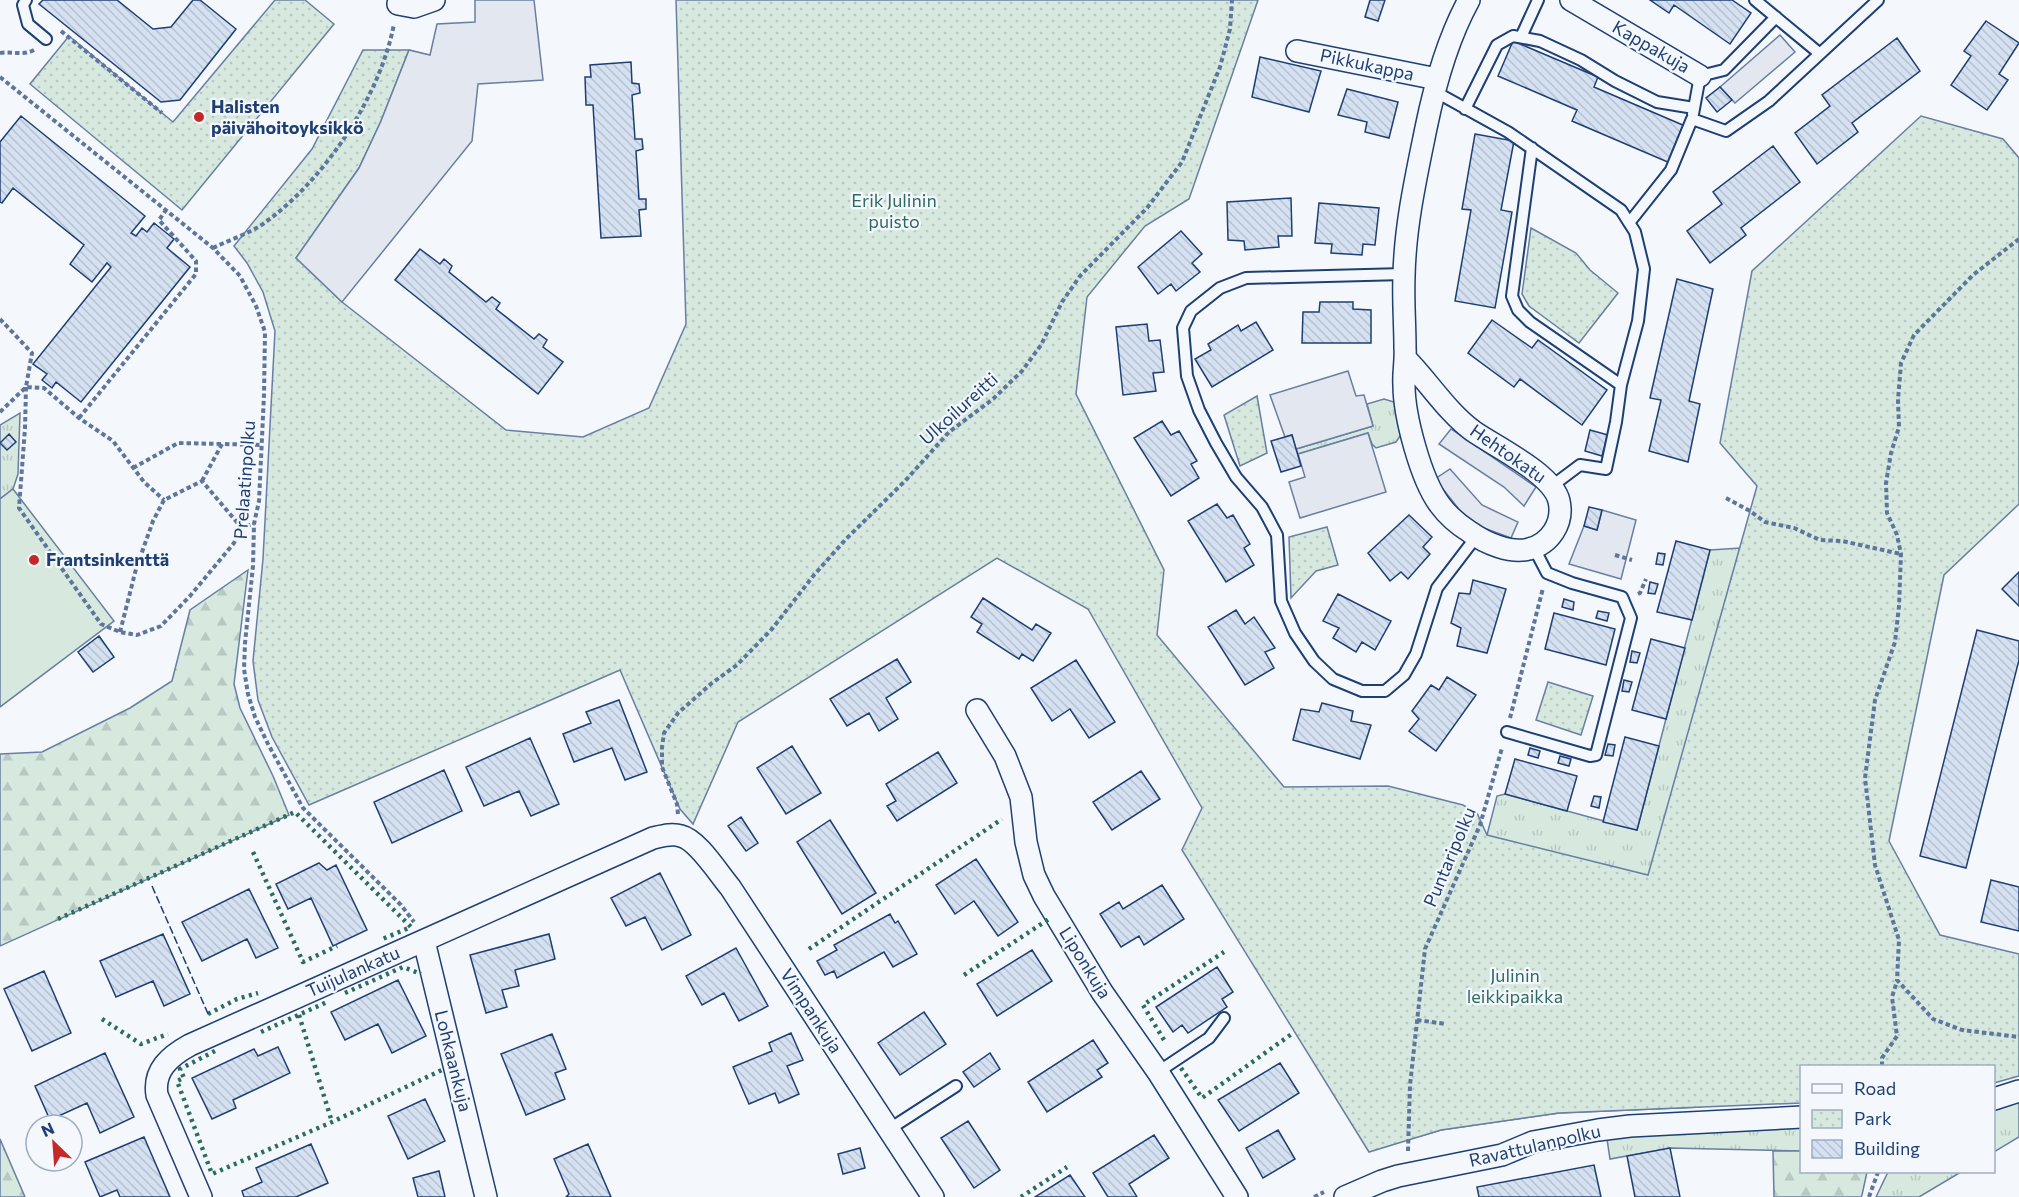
<svg xmlns="http://www.w3.org/2000/svg" width="2019" height="1197" viewBox="0 0 2019 1197" font-family="Commissioner,sans-serif">
	<defs>
		<pattern id="grass-tufts" width="24" height="20" patternUnits="userSpaceOnUse" patternTransform="scale(1.5)"><rect width="24" height="20" fill="#d7e8df"/><path d="M3 7l-1-3M5 7V3M7 7l1-3M15 17l-1-3M17 17v-4M19 17l1-3" fill="none" stroke="#b8c8c3"/></pattern>
		<pattern id="forest-firs" width="22" height="20" patternUnits="userSpaceOnUse" patternTransform="scale(1.5)"><rect width="22" height="20" fill="#d7e8df"/><path d="M5 1l3.5 6h-7zM16 11l3.5 6h-7z" fill="#b8c8c3"/></pattern>
		<pattern id="park-dots" width="8" height="8" patternUnits="userSpaceOnUse" patternTransform="scale(1.5)"><rect width="8" height="8" fill="#d7e8df"/><path d="M2 2h.1M6 6h.1" fill="none" stroke="#b8c8c3" stroke-width="1.8" stroke-linecap="round"/></pattern>
		<pattern id="building-back-hatch" width="6" height="6" patternUnits="userSpaceOnUse" patternTransform="scale(1.5)"><rect width="6" height="6" fill="#d5e0f0"/><path d="M-1 5l2 2M0 0l6 6M5-1l2 2" fill="none" stroke="#b6c1d1"/></pattern>
	</defs>
	<rect width="100%" height="100%" fill="#f4f7fb"/>
	<path fill="url(#grass-tufts)" stroke="#687fa3" stroke-width="1.5" d="M1384,399L1397,403L1402,433L1396,442L1376,448L1372,444L1368,433L1298,454L1296,449L1373,426L1367,404Z
		M20,413L18,474L13,489L0,499V425Z
		M1740,548L1688,735L1701,1107L1559,1113L1441,1130L1421,1136L1487,835L1497,796L1505,794L1637,830L1710,550Z
		M2019,1100V1137L1994,1152V1110Z
		M1801,1125V1151L1670,1148L1610,1159L1607,1139L1624,1136Z
		M1888,1172H1961L1919,1197H1876Z"/>
	<path fill="url(#forest-firs)" stroke="#687fa3" stroke-width="1.5" d="M248,570L234,684L240,708L273,776L289,815L0,946V754L42,752L130,708L172,681L190,610Z
		M0,1139L25,1197H0Z
		M1773,1151H1801L1802,1172H1867L1862,1195L1861,1197H1774Z"/>
	<path fill="url(#park-dots)" stroke="#687fa3" stroke-width="1.5" d="M275,0H305L334,24L182,210L30,84L69,36L173,122Z
		M676,0H1258L1189,199L1145,226L1087,297L1076,394L1164,570L1157,635L1284,787L1388,786L1463,805L1477,813L1487,835L1648,875L1757,486L1720,443L1752,271L1921,116L2003,139L2019,158V504L1944,575L1889,841L1940,935L2019,954V1076L1994,1083V1066H1802L1801,1103L1559,1113L1441,1130L1369,1152L1182,850L1202,808L1088,609L997,558L738,722L693,824L680,809L620,670L309,805L272,737L258,700L253,661L263,559L275,331L263,292L247,263L234,246L312,149L363,50H409L381,121L359,168L296,258L342,302L506,430L583,437L649,408L686,324Z
		M1531,228L1576,253L1590,270L1618,293L1579,343L1529,306L1522,294Z
		M1257,396L1267,453L1240,466L1224,415Z
		M1327,527L1338,565L1316,571L1291,598L1289,537Z
		M1548,682L1593,696L1581,735L1536,720Z"/>
	<path fill="#d7e8df" stroke="#687fa3" stroke-width="1.5" d="M13,489L114,621L0,707V499Z"/>
	<path fill="#e3e8f0" stroke="#687fa3" stroke-width="1.5" d="M475,0H534L543,80L478,84L472,141L342,302L296,258L359,168L381,121L409,50L430,55L437,24L475,22Z
		M1780,35L1795,52L1735,103L1720,87Z
		M1348,371L1356,396L1364,395L1373,426L1296,449L1292,435L1285,437L1270,395Z
		M1451,429L1536,487L1524,506L1504,487L1439,444Z
		M1368,433L1386,492L1300,518L1289,482L1305,477L1298,454Z
		M1450,469L1482,505L1518,522L1511,538L1473,524L1466,518L1435,479Z
		M1602,510L1636,520L1621,579L1569,564L1584,526L1597,530Z"/>
	<path fill="url(#building-back-hatch)" stroke="#1d3f73" stroke-width="1.5" d="M43,0H117L153,29L171,27L193,0H200L236,29L180,100L161,102L39,4Z
		M1370,0H1385L1378,21L1365,17Z
		M1650,0H1732L1751,13L1730,44L1674,5L1669,13Z
		M1986,21L2019,43L1999,74L2008,80L1987,110L1951,85L1971,56L1964,51Z
		M1897,38L1920,71L1852,123L1858,132L1817,164L1795,133L1830,106L1822,95Z
		M1513,41L1598,77L1594,87L1685,126L1670,163L1572,121L1577,110L1498,76Z
		M1260,57L1321,71L1309,112L1252,97Z
		M631,62L632,83L639,84L640,93L632,95L635,139H642L643,149L636,151L639,199H646V209L639,210L641,236L601,238L593,105H586L585,77H591L590,65Z
		M1720,87L1732,100L1717,112L1706,98Z
		M1347,89L1398,102L1389,138L1365,132L1367,122L1338,115Z
		M21,116L145,216L131,233L136,236L142,228L147,232L154,223L174,239L167,248L190,267L81,402L56,382L52,388L42,380L47,374L33,364L111,267L107,263L92,282L70,264L84,245L13,188L2,203L0,202V142Z
		M1475,134L1514,141L1501,210L1512,212L1495,308L1455,301L1471,210L1462,209Z
		M1773,146L1800,182L1741,228L1746,235L1710,263L1687,231L1722,204L1713,192Z
		M1291,198L1292,236H1278L1279,247L1245,250L1244,241L1228,240L1227,202Z
		M1319,203L1379,208L1375,245L1363,244L1362,255L1331,253L1332,244L1315,243Z
		M1181,231L1202,254L1192,263L1200,272L1176,291L1171,284L1158,294L1138,267Z
		M420,249L440,264L444,259L452,266L449,272L486,302L492,297L500,303L496,309L534,339L539,334L547,340L543,347L563,362L538,394L395,280Z
		M1677,279L1713,289L1689,401L1700,404L1688,462L1649,451L1661,400L1650,398Z
		M1320,302H1353V309L1371,310V343H1302L1303,312H1319Z
		M1492,320L1532,348L1538,340L1607,390L1582,425L1520,379L1514,387L1468,353Z
		M1256,322L1273,350L1212,387L1195,359L1211,350L1208,344L1238,325L1241,331Z
		M1147,324L1149,341L1160,340L1164,372L1153,373L1156,391L1123,395L1116,327Z
		M1162,421L1171,435L1179,431L1197,461L1191,464L1199,478L1171,496L1134,438Z
		M1590,430L1608,435L1602,456L1585,451Z
		M9,434L16,442L7,450L0,443Z
		M1292,435L1301,466L1281,472L1271,441Z
		M1217,504L1227,518L1233,515L1250,544L1244,548L1254,565L1226,582L1188,521Z
		M1589,507L1602,510L1597,530L1584,526Z
		M1409,515L1432,537L1423,547L1430,554L1408,579L1401,572L1390,581L1368,553Z
		M1676,541L1710,550L1692,620L1657,612Z
		M1658,553L1665,554L1663,565L1656,564Z
		M2019,572V606L2002,589Z
		M1473,580L1506,589L1487,653L1457,646L1461,628L1451,623L1459,593L1470,594Z
		M1650,582L1658,584L1655,594L1648,593Z
		M1338,594L1391,621L1375,650L1362,642L1356,652L1333,638L1339,628L1323,621Z
		M983,598L1032,630L1036,624L1051,633L1033,661L1022,654L1019,659L977,632L982,624L971,617Z
		M1564,599L1574,602L1573,610L1562,607Z
		M1236,610L1245,624L1254,617L1275,648L1265,652L1274,668L1245,685L1208,627Z
		M1598,611L1609,613L1607,621L1596,618Z
		M1554,613L1615,629L1606,665L1545,649Z
		M1977,630L2019,641V660L1966,868L1920,856Z
		M99,636L114,657L93,672L78,652Z
		M1651,639L1685,648L1666,719L1632,710Z
		M1632,651L1640,653L1637,663L1630,662Z
		M897,659L911,682L886,698L898,719L879,731L869,713L847,726L830,699Z
		M1076,660L1115,722L1089,738L1070,709L1052,721L1031,688Z
		M1447,677L1476,695L1436,751L1409,731L1419,719L1412,711L1431,685L1439,690Z
		M1624,680L1632,682L1629,692L1622,691Z
		M619,700L647,772L625,780L612,748L574,762L563,734L591,723L586,712Z
		M1322,703L1353,711L1351,721L1371,725L1360,759L1293,740L1301,709L1319,712Z
		M1625,737L1659,746L1637,830L1603,822Z
		M530,738L559,804L531,816L519,791L484,806L466,767Z
		M1608,744L1615,745L1613,756L1605,755Z
		M792,746L821,793L786,814L757,768Z
		M1530,748L1540,751L1538,758L1528,755Z
		M938,752L957,783L897,821L887,806L896,801L886,784Z
		M1560,756L1571,759L1569,766L1558,763Z
		M1515,759L1577,776L1567,811L1505,794Z
		M444,770L462,811L392,843L374,802Z
		M1141,771L1160,799L1112,830L1093,802Z
		M1594,796L1601,797L1599,808L1591,806Z
		M741,817L758,843L746,851L728,826Z
		M830,820L876,893L842,914L797,842Z
		M976,859L1018,922L998,936L974,901L955,914L936,885Z
		M319,863L327,870L336,865L367,930L333,946L311,898L288,909L276,884Z
		M660,873L691,935L662,950L645,917L626,926L611,898Z
		M1991,880L2019,887V931L1981,922Z
		M1162,885L1184,919L1144,945L1139,936L1121,947L1100,914L1119,902L1123,909Z
		M249,889L278,948L256,958L247,939L202,961L182,922Z
		M890,914L895,923L898,921L917,954L893,967L884,952L837,978L834,971L825,975L817,961L837,950L834,945Z
		M163,934L190,994L164,1006L153,981L116,997L100,961Z
		M549,934L555,959L515,970L519,986L502,990L507,1007L486,1013L470,955Z
		M736,948L768,1006L739,1021L724,993L702,1005L686,976Z
		M1032,950L1052,981L997,1016L977,984Z
		M1217,967L1233,992L1222,999L1227,1007L1188,1033L1182,1025L1173,1032L1156,1007Z
		M44,971L71,1033L32,1051L4,989Z
		M398,980L426,1036L392,1053L378,1024L345,1040L331,1012Z
		M924,1012L946,1044L900,1075L878,1043Z
		M791,1033L803,1060L787,1066L799,1094L779,1103L775,1093L749,1104L733,1067L772,1051L769,1043Z
		M552,1034L566,1069L555,1073L565,1099L526,1115L501,1054Z
		M1093,1040L1108,1063L1097,1070L1102,1077L1047,1112L1028,1082Z
		M278,1047L290,1073L233,1100L236,1108L212,1119L192,1078L254,1049L258,1056Z
		M105,1053L134,1117L100,1133L87,1103L50,1120L35,1086Z
		M990,1053L1000,1069L974,1087L963,1072Z
		M1280,1063L1299,1093L1239,1131L1218,1100Z
		M425,1099L445,1141L408,1159L388,1116Z
		M968,1121L1000,1170L974,1188L941,1138Z
		M1278,1130L1295,1159L1263,1178L1246,1148Z
		M1154,1135L1169,1158L1129,1184L1137,1197H1108L1093,1173Z
		M144,1137L170,1197H120L117,1190L100,1197L85,1162Z
		M311,1144L328,1183L296,1197H244L242,1191L262,1182L256,1168Z
		M588,1144L611,1197H566L569,1194L554,1159Z
		M860,1148L865,1168L843,1174L838,1154Z
		M1670,1148L1680,1197H1635L1627,1156Z
		M1594,1165L1601,1197H1479L1477,1187Z
		M439,1171L445,1197H418L413,1178Z
		M1070,1175L1085,1197H1035Z"/>
	<g fill="none" stroke-linecap="round" stroke-linejoin="round">
		<defs>
			<path id="service" d="M26,0L23,5L28,24L46,39
				M1755,0L1819,53
				M1521,37L1538,0
				M1434,91L1508,132L1621,210L1635,232L1644,269L1638,321L1621,385L1616,422L1606,469L1580,465L1552,486
				M1465,109L1497,45L1513,36L1540,41L1581,60L1615,81L1657,102L1694,108
				M1693,114L1700,76L1724,70L1776,17
				M1532,148L1512,296L1518,310L1530,322L1621,385
				M1629,223L1671,170L1692,119L1726,131L1769,101L1878,0
				M1404,274L1246,278L1220,288L1191,311L1183,328L1187,376L1199,410L1216,443L1236,477L1262,507L1277,535L1281,601L1295,633L1314,661L1333,679L1362,691H1385L1404,675L1416,654L1437,588L1476,537
				M1507,732L1590,756L1596,755L1631,618L1622,597L1572,583L1547,573L1534,548
				M1158,1072L1209,1038L1224,1018
				M888,1130L956,1086"/>
			<path id="minor" d="M1571,0L1700,76
				M398,4L414,7L434,0
				M1297,51L1437,79
				M1405,358C1428,381 1447,412 1473,431C1496,447 1553,474 1559,501C1564,523 1550,544 1529,549C1511,554 1485,543 1470,532C1459,525 1448,516 1440,505C1421,480 1404,416 1404,385C1403,373 1406,361 1405,348C1405,324 1403,300 1404,276C1405,226 1416,177 1426,128C1435,84 1447,40 1469,0
				M977,710L1005,756L1021,797L1026,842L1034,875L1044,896L1102,992L1158,1072L1237,1197
				M424,941L486,1197
				M1994,1099L2019,1091
				M201,1197L157,1095C153,1070 170,1056 190,1045L653,838C662,836 672,833 681,836C698,840 718,873 730,887L933,1197
				M1345,1197L1382,1181L1398,1176L1502,1155L1533,1142L1598,1130L1630,1126L1802,1117"/>
		</defs>
		<use href="#service" stroke="#1d3f73" stroke-width="14"/>
		<use href="#minor" stroke="#1d3f73" stroke-width="24"/>
		<path stroke="#5e769c" stroke-width="4" stroke-dasharray="4.5 3" stroke-linecap="butt" d="M61,31L162,113
			M0,53C12,51 23,56 34,50
			M0,77L213,248L240,276L256,306L265,332L264,395L259,501L254,524L253,566L245,643L244,669L248,694L255,717L268,744L303,808L401,905L414,922
			M2019,239L1973,275L1914,335L1901,363L1898,400L1899,427L1891,453L1886,483L1887,513L1897,535L1901,554L1899,606L1895,642L1875,700L1865,778L1875,865L1899,940L1897,980L1933,1019L1962,1030L2019,1037
			M213,248C229,240 248,234 263,224C324,181 380,97 394,24
			M0,319L32,353L26,387L44,388L79,418L113,441L144,482L164,500
			M26,387L25,428L19,508L101,624L120,632L137,635L161,626L190,596L234,543L241,527
			M0,412L26,387
			M79,418L196,274V261L159,220L166,210
			M133,468L178,443L222,444
			M202,481L222,444L262,445
			M1726,498L1750,511L1765,522L1794,528L1820,540L1842,541L1901,554
			M1615,555L1632,560
			M1638,594L1640,593L1646,579
			M120,632L136,569L153,521L164,500L202,481L241,527L254,524
			M1510,718L1543,588
			M678,814L677,804L662,767V747L664,733L678,713L712,683L737,665L772,629L814,575L846,539L905,481L949,432L993,399L1022,371L1041,345L1062,302L1080,276L1147,208L1182,162L1220,67L1230,29L1232,0
			M1417,1020L1446,1024
			M1882,1066V1058L1897,1036L1892,997L1897,981
			M1408,1151L1410,1085L1425,949L1480,825L1502,748
			M1314,1197L1324,1192
			M1869,1197L1878,1172"/>
		<use href="#service" stroke="#f4f7fb" stroke-width="10"/>
		<use href="#minor" stroke="#f4f7fb" stroke-width="21"/>
		<path stroke="#2c6c60" stroke-width="4.5" stroke-dasharray="3 4.5" stroke-linecap="butt" d="M253,852L303,962L337,946
			M58,919L295,812L411,927L380,940
			M809,949L1002,819
			M964,975L1049,919
			M345,993L403,967L421,974
			M208,1014L237,999L258,993
			M299,1015L332,1122
			M102,1019L141,1044L168,1034
			M261,1032L327,1002
			M1164,1040L1143,1005L1224,952
			M215,1051L180,1069L184,1078L177,1081L212,1174L332,1122L444,1069
			M1181,1068L1202,1098L1293,1033
			M1021,1197L1067,1167"/>
		<path stroke="#1d3f73" stroke-width="1.5" stroke-dasharray="8 3" stroke-linecap="butt" d="M152,886L209,1016"/>
	</g>
	<g fill="#c62828" stroke="#f4f7fb" stroke-width="2">
		<circle cx="199" cy="117" r="6"/>
		<circle cx="34" cy="560" r="6"/>
	</g>
	<g text-anchor="middle" stroke-width="4.5" stroke-linejoin="round" paint-order="stroke">
		<g font-size="18" fill="#1d3f73" stroke="#f4f7fb">
			<text transform="translate(1651 47) rotate(30)" y="6">Kappakuja</text>
			<text transform="translate(1367 65) rotate(12)" y="6">Pikkukappa</text>
			<text transform="translate(959 409) rotate(-42)" y="6">Ulkoilureitti</text>
			<text transform="translate(1508 454) rotate(35)" y="6">Hehtokatu</text>
			<text transform="translate(245 480) rotate(-86)" y="6">Prelaatinpolku</text>
			<text transform="translate(1450 857) rotate(-67)" y="6">Puntaripolku</text>
			<text transform="translate(1085 963) rotate(58)" y="6">Liponkuja</text>
			<text transform="translate(353 972) rotate(-24)" y="6">Tuijulankatu</text>
			<text transform="translate(811 1011) rotate(57)" y="6">Vimpankuja</text>
			<text transform="translate(453 1061) rotate(76)" y="6">Lohkaankuja</text>
			<text transform="translate(1535 1146) rotate(-13)" y="6">Ravattulanpolku</text>
		</g>
		<g font-size="18" font-weight="bold" fill="#1d3f73" stroke="#f4f7fb" text-anchor="start">
			<text x="211" y="113">Halisten<tspan x="211" dy="21">päivähoitoyksikkö</tspan></text>
			<text x="46" y="566">Frantsinkenttä</text>
		</g>
		<g font-size="18" fill="#2c6c60" stroke="#f4f7fb">
			<text x="894" y="207">Erik Julinin<tspan x="894" dy="21">puisto</tspan></text>
			<text x="1515" y="982">Julinin<tspan x="1515" dy="21">leikkipaikka</tspan></text>
		</g>
	</g>
	<rect x="1800" y="1065" width="195" height="108" fill="#f4f7fb" stroke="#9eadc5" stroke-width="1.5"/>
	<rect x="1812" y="1084" width="30" height="9" fill="#f4f7fb" stroke="#9eadc5" stroke-width="1.5"/>
	<text x="1854" y="1095" font-size="18" fill="#1d3f73">Road</text>
	<rect x="1812" y="1110" width="30" height="18" fill="url(#park-dots)" stroke="#9eadc5" stroke-width="1.5"/>
	<text x="1854" y="1125" font-size="18" fill="#1d3f73">Park</text>
	<rect x="1812" y="1140" width="30" height="18" fill="url(#building-back-hatch)" stroke="#9eadc5" stroke-width="1.5"/>
	<text x="1854" y="1155" font-size="18" fill="#1d3f73">Building</text>
	<g transform="translate(54 1143) rotate(335)"><circle r="28" fill="#f4f7fb" stroke="#9eadc5" stroke-width="1.5"/>
	<path d="M0-4.5L10 22L0 15L-10 22Z" fill="#c62828"/>
	<text y="-9" font-size="16" font-weight="bold" text-anchor="middle" fill="#1d3f73">N</text>
	</g>
</svg>
